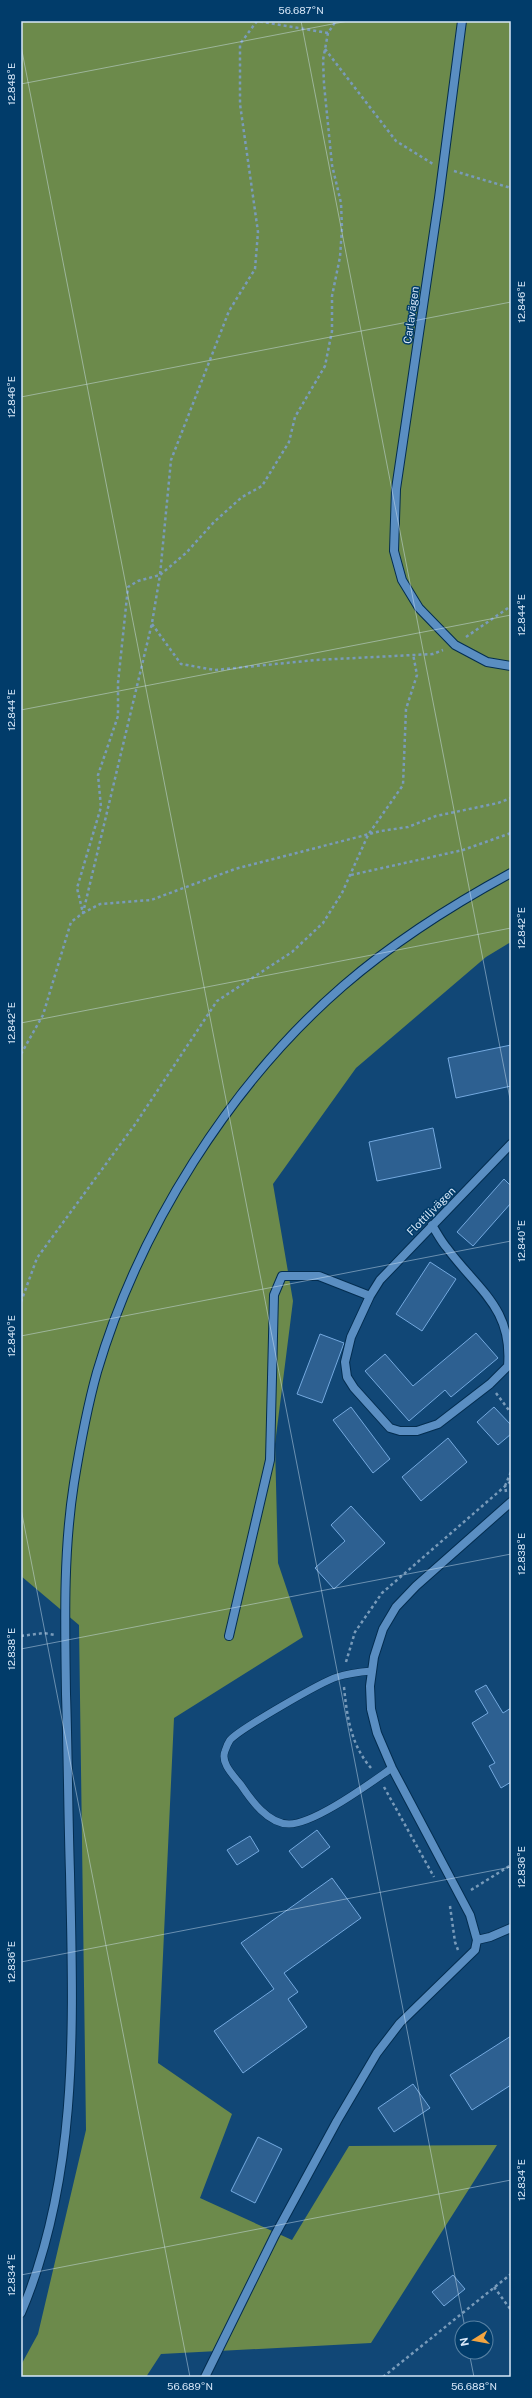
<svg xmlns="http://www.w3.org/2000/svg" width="532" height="2398" viewBox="0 0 532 2398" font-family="'Public Sans',sans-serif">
	<rect width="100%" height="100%" fill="#114776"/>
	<path fill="#6c8a4b" d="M21,21H511V942L486,957L356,1068L273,1184L293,1301L275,1444L278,1563L303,1637L174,1718L158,2063L232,2114L200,2198L292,2240L349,2146L497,2145L371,2343L161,2354L146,2377H21V2365L38,2334L86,2130L79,1625L21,1576Z"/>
	<path fill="#2d6091" stroke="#74a9df" d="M511,1045V1086L456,1098L448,1058Z
		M433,1128L441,1168L377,1181L369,1142Z
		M504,1179L511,1186V1203L473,1246L457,1232Z
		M430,1262L456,1279L422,1331L396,1314Z
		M476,1333L498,1358L451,1397L445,1390L409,1421L365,1371L385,1354L413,1386Z
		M320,1334L344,1343L322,1403L297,1394Z
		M351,1407L390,1459L373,1473L333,1420Z
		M494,1407L511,1425V1434L498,1445L477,1422Z
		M448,1438L467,1462L421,1501L402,1477Z
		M351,1506L385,1543L334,1589L315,1568L345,1541L331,1525Z
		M486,1685L503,1713L511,1708V1782L501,1788L489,1766L495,1763L472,1723L488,1713L475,1691Z
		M317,1830L330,1847L302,1868L289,1851Z
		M250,1836L259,1851L237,1865L227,1850Z
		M332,1878L361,1918L284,1973L298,1992L288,1999L307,2027L243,2073L214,2031L274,1989L241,1943Z
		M511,2036V2085L472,2110L450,2075Z
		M413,2084L430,2108L394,2132L378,2108Z
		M258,2137L282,2149L255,2203L231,2191Z
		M453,2275L465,2289L444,2306L432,2292Z"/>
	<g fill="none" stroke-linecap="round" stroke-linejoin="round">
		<defs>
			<path id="service" d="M372,1671C360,1672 349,1673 337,1677C321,1682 240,1729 230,1740C228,1743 226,1748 225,1751C220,1763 234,1776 241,1785C251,1800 268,1824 289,1824C315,1824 370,1783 392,1768"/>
			<path id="minor" d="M462,21L439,198L396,489L394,551L402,580L419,608L455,645L487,662L511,666
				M432,1225C437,1233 441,1241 447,1248C477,1289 513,1308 508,1366L490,1384L438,1424L417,1431H400L390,1428L354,1388L347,1377L345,1362L351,1337L370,1296L380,1280L511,1144
				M229,1636L270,1460L274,1295L282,1276H319L370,1296
				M477,1940L490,1937L511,1928
				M205,2377L275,2235L337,2121L377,2053L400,2023L475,1950L477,1940L470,1915L392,1768L377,1733L371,1709L370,1686L374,1657L383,1629L396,1607L416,1586L511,1502"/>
			<path id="tertiary" d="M21,2313C80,2174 73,2020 70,1873C68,1813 68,1754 66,1694C65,1624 63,1553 74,1483C80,1446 87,1408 97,1372C139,1229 230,1084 343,986C394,942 452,905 511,873"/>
		</defs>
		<use href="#service" stroke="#032d50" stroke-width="8"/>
		<use href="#minor" stroke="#032d50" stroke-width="10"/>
		<use href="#tertiary" stroke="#032d50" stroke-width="10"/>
		<path stroke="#799bba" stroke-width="2.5" stroke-dasharray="3 3" stroke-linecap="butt" d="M328,33L257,21L240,44V104L258,232L255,269L229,311L171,460L160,575L138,581L128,587L118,683V716L98,775L101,807L77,888L83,913L100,904L151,900L235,869L381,831L408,827L436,816L498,803L511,798
			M325,49L396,141L433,164
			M454,171L511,188
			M152,624L181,664L215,670L316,660L433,654L443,650
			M466,637L511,606
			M351,875L463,850L511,833
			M21,1054L43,1015L71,922L83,913L152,623L160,575L186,553L214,522L242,497L262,486L289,442L295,417L325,366L332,331V296L340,257L342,228L341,203L332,165L324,84L323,60L328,33L336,21
			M21,1302L37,1258L136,1123L217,1001L292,952L323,923L342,893L368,835L403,785L406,709L417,675L413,654
			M496,1393L511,1413
			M506,1492L505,1486L511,1472
			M21,1636L44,1633L55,1635
			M346,1662L355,1632L382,1593L511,1481
			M344,1687C347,1717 351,1745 371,1768
			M384,1787L434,1877
			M471,1890L511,1865
			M450,1906L455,1942L458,1950
			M494,2287L511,2310
			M383,2377L511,2274"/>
		<use href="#service" stroke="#5a8ec2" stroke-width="7"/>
		<use href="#minor" stroke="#5a8ec2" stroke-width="8"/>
		<use href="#tertiary" stroke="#5a8ec2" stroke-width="8"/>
	</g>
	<path fill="none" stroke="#d8e8f9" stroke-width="1" stroke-opacity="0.45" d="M301,21L511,1104M21,46L465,2328M21,84L348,21M21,397L511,302M21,710L511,615M21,1023L511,928M21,1336L511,1241M21,1509L190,2377M21,1649L511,1554M21,1962L511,1867M21,2275L511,2180M469,2352L474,2377"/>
	<g text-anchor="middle" stroke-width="3" stroke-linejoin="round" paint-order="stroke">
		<g font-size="11" fill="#d8e8f9" stroke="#013c6a">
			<text transform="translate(411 315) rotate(-82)" y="4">Carlavägen</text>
			<text transform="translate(431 1211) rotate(-45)" y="4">Flottiljvägen</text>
		</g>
	</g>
	<rect width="532" height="2398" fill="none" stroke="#013c6a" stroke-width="44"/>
	<g transform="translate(474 2340) rotate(259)"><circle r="19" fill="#013c6a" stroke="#5781a3"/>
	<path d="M0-3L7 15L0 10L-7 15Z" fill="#f2a541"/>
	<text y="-6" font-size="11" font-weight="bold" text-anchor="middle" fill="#d8e8f9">N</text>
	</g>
	<rect x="22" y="22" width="488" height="2354" fill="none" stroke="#d8e8f9" stroke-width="1.5"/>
	<g font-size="10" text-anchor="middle" fill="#d8e8f9">
		<text x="301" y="14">56.687°N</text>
		<text transform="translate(11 84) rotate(-90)" y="4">12.848°E</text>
		<text transform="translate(521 302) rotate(-90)" y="4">12.846°E</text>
		<text transform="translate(11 397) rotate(-90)" y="4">12.846°E</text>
		<text transform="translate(521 615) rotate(-90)" y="4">12.844°E</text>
		<text transform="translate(11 710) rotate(-90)" y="4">12.844°E</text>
		<text transform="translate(521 928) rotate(-90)" y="4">12.842°E</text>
		<text transform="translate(11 1023) rotate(-90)" y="4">12.842°E</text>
		<text transform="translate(521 1241) rotate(-90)" y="4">12.840°E</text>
		<text transform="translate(11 1336) rotate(-90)" y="4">12.840°E</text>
		<text transform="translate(521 1554) rotate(-90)" y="4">12.838°E</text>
		<text transform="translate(11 1649) rotate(-90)" y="4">12.838°E</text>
		<text transform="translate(521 1867) rotate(-90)" y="4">12.836°E</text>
		<text transform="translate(11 1962) rotate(-90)" y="4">12.836°E</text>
		<text transform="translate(521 2180) rotate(-90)" y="4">12.834°E</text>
		<text transform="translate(11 2275) rotate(-90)" y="4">12.834°E</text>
		<text x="190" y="2390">56.689°N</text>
		<text x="474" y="2390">56.688°N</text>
	</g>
</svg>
